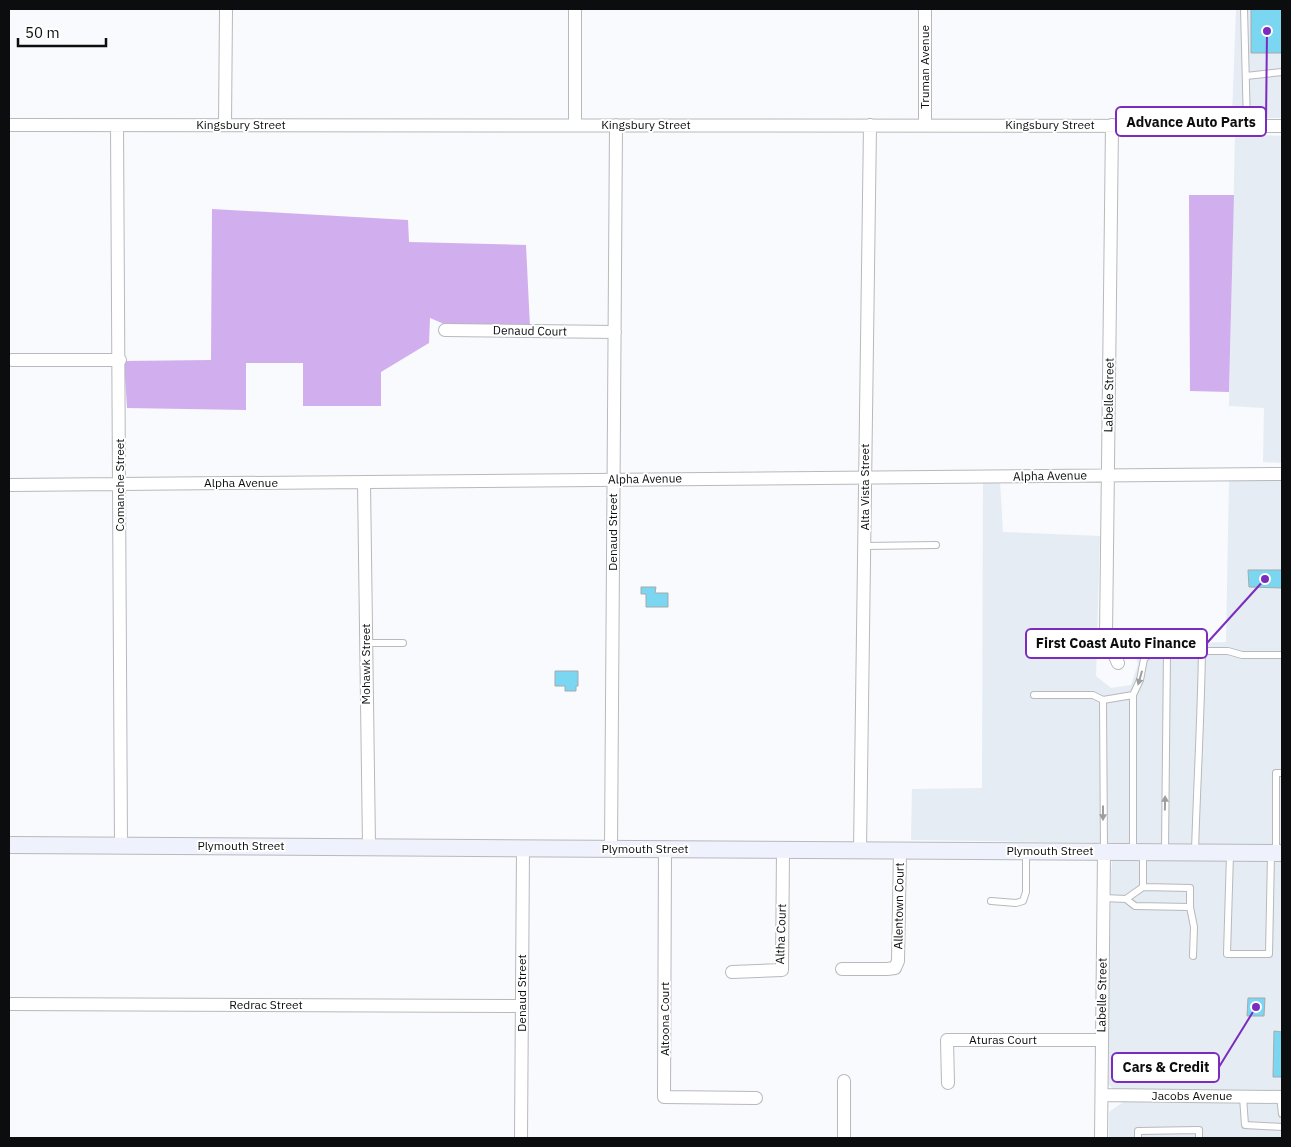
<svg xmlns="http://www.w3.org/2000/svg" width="1291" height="1147" viewBox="0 0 1291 1147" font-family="'IBM Plex Sans',sans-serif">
	<rect width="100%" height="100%" fill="#f8fafd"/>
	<path fill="#e5ecf4" d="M1236,9H1282V118H1232Z
		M1235,134L1282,136V463L1263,462L1264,408L1229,406Z
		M1229,479L1282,480V845L911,840L912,789L982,788L983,482L1000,481L1003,532L1100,536L1096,676L1111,688L1131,685L1138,664L1132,645L1226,642Z
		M1122,858L1282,859V1093L1124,1092L1113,1089L1108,1084L1111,874L1112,861Z
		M1123,1102L1282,1104V1138H1109V1112Z"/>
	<path fill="#d1aeed" d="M1189,195H1234L1229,392L1190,391Z
		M212,209L408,220L409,242L526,245L530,327L444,324L430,318L429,343L381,372V406H303V363H246V410L127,408L124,361L211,360Z"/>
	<path fill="#7bd6f1" stroke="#a6aaab" d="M1251,9H1282V53H1251Z
		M1248,570H1282V588L1249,587Z
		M641,587H656L655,593H668V607H646V594H641Z
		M555,671H578V686H576V691H565V686H555Z
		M1248,998H1265L1264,1016H1247Z
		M1274,1031L1282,1032V1077H1273Z"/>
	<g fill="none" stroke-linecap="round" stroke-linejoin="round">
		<defs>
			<path id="lane" d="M1244,9L1247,125
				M1246,76L1282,72
				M865,546L936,545
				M366,643H403
				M1167,651H1228L1242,655H1282
				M1034,695H1093L1103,700
				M1104,851L1103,700L1133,695L1140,680L1144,659L1152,652L1167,651L1165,851
				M1133,851V695
				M1195,851C1197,784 1201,717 1202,650
				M1276,852V773H1282
				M1230,854L1227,954H1269L1271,854
				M1143,887L1190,888V907
				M1104,898L1126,899L1143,887V853
				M1126,899L1135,906L1190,907L1194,927L1193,956
				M991,901L1016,903L1023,901L1026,892V852
				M1243,1097L1245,1125L1282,1127
				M1280,1097L1282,1114
				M1138,1138V1131L1199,1130V1138"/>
			<path id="street" d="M575,9V125
				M225,124L226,9
				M9,125L1282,126
				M117,125L121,845
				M925,125V9
				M1112,125L1106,636L1118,663
				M445,330L615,332
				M12,360H120
				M364,483L369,846
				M9,485L1282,474
				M611,849L616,125
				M665,849L664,1097L756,1098
				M860,850L870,125
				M842,969H887L895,968L898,961L900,850
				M732,972L782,970L783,850
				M9,1004L522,1006
				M948,1083L947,1040H1102
				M1102,1095L1282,1097
				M521,1138L523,848
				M844,1138V1081
				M1101,1138L1104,851"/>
			<path id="secondary" d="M9,845L1282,853"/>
		</defs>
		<use href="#lane" stroke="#b7b9bb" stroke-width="8"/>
		<use href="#street" stroke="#b7b9bb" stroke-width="14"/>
		<use href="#secondary" stroke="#b7b9bb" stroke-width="18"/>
		<use href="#lane" stroke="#fff" stroke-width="6"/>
		<use href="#street" stroke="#fff" stroke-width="12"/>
		<use href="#secondary" stroke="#eff1fc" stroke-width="16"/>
	</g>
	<defs><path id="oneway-solid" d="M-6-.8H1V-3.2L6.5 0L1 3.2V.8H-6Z" transform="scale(1.25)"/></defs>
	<g fill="#9e9e9f">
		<use href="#oneway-solid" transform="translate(1140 678) rotate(106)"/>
		<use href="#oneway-solid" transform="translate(1165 803) rotate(-89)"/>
		<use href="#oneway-solid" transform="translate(1103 813) rotate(90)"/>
	</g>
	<g text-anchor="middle" stroke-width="4" stroke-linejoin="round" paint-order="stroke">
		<g font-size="12" fill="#0c0d0e" stroke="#fff">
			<text transform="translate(925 67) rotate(-90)" y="4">Truman Avenue</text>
			<text x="241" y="129">Kingsbury Street</text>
			<text x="646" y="129">Kingsbury Street</text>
			<text x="1050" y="129">Kingsbury Street</text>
			<text transform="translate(530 331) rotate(1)" y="4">Denaud Court</text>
			<text transform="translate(1109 395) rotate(-89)" y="4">Labelle Street</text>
			<text transform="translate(1050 476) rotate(-1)" y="4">Alpha Avenue</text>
			<text transform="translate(645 479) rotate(-1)" y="4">Alpha Avenue</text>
			<text x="241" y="487">Alpha Avenue</text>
			<text transform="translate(120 485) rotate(-90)" y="4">Comanche Street</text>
			<text transform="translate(865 487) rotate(-90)" y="4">Alta Vista Street</text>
			<text transform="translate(613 532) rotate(-90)" y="4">Denaud Street</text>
			<text transform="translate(366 664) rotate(-90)" y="4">Mohawk Street</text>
			<text x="241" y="850">Plymouth Street</text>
			<text x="645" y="853">Plymouth Street</text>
			<text x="1050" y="855">Plymouth Street</text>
			<text transform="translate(899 906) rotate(-89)" y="4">Allentown Court</text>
			<text transform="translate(781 934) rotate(-88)" y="4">Altha Court</text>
			<text transform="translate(522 993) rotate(-90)" y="4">Denaud Street</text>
			<text transform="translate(1102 995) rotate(-89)" y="4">Labelle Street</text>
			<text x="266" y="1009">Redrac Street</text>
			<text transform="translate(665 1019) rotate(-90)" y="4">Altoona Court</text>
			<text x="1003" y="1044">Aturas Court</text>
			<text x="1192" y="1100">Jacobs Avenue</text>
		</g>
	</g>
	<path fill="none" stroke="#7b2cbf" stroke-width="2" d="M1267 31L1266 122M1265 579L1207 643M1256 1007L1219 1067"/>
	<g fill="#7b2cbf" stroke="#fff" stroke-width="2">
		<circle cx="1267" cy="31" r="5"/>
		<circle cx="1265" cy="579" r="5"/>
		<circle cx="1256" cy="1007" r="5"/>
	</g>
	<g fill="#fff" stroke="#7b2cbf" stroke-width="2">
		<rect x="1116" y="107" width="150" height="29" rx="5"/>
		<rect x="1026" y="629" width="181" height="29" rx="5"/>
		<rect x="1112" y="1053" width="107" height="29" rx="5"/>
	</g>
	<g font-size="14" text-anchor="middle" font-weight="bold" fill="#0c0d0e">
		<text x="1191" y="127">Advance Auto Parts</text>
		<text x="1116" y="648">First Coast Auto Finance</text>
		<text x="1166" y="1072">Cars &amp; Credit</text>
	</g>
	<rect width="1291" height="1147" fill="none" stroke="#0c0d0e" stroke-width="20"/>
	<path d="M18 38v8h88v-8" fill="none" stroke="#0c0d0e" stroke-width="2.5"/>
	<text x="25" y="38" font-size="15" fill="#0c0d0e" stroke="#ffffff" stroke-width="4" paint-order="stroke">50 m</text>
</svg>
